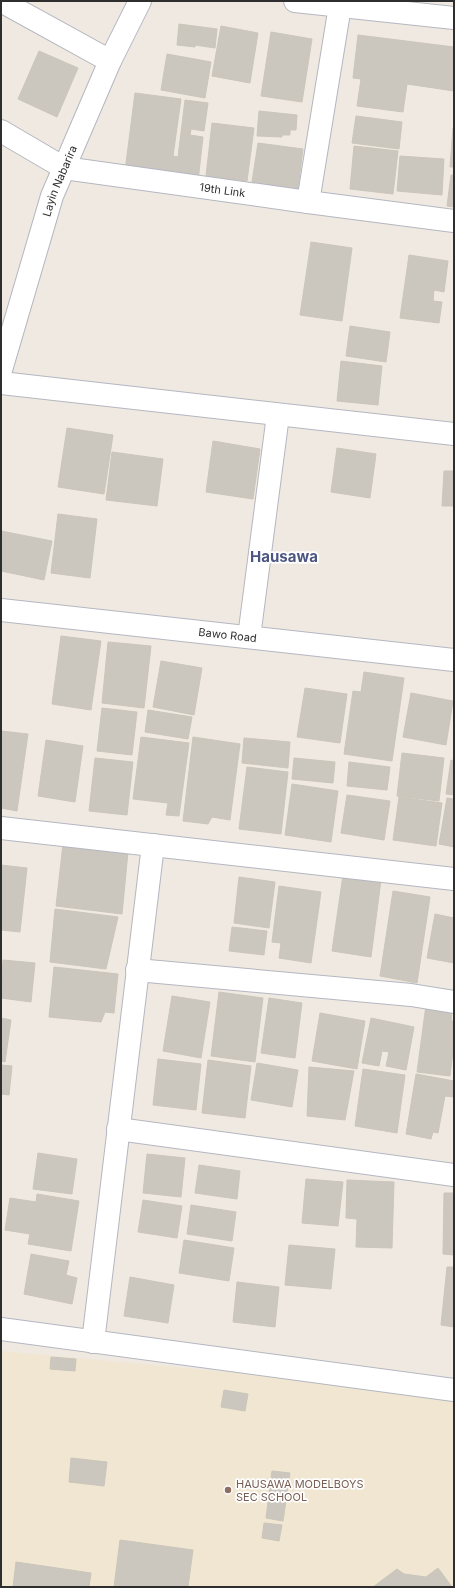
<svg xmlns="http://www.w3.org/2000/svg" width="455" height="1588" viewBox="0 0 455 1588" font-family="Inter,sans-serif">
	<rect width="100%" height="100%" fill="#efe9e1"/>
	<path fill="#f0e6d1" d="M1,1351L454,1393V1587H1Z"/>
	<path fill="#cbc7bf" stroke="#cbc5ba" d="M179,24L217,29L215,48L195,45V47L177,45Z
		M221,26L258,33L250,83L212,76Z
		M271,32L312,39L302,102L261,96Z
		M358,35L454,47V91L407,84L403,112L357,106L361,79L353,78Z
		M39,51L78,68L57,117L18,99Z
		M167,54L211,62L205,98L161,90Z
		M135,93L181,99L173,156L178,157L185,100L208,103L204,131L191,129L190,135L203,137L198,181L125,171Z
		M259,111L297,115L296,130H290V135H282V137L257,136Z
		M356,116L402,122L399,149L352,143Z
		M212,123L254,128L247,181L206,176Z
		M453,128H454V167H450Z
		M258,143L303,149L297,195L251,188Z
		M354,146L398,151L393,194L350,189Z
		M400,156L444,159L442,195L397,191Z
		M451,175H454V207L447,206Z
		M311,242L352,248L342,321L300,315Z
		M409,255L448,261L444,292L434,290L433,301L442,302L439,323L400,318Z
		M350,326L390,332L386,362L346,356Z
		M341,361L382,366L378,405L337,401Z
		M67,428L113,435L104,494L58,487Z
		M213,441L260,449L253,499L206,492Z
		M337,448L376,454L370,498L331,492Z
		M112,452L163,459L157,506L106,500Z
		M444,471H454V506H442Z
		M58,514L97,519L90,578L51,573Z
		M1,531L52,541L44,580L1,571Z
		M61,636L101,641L91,710L52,704Z
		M108,642L151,646L144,708L102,703Z
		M161,661L202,668L194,715L153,707Z
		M364,672L404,678L392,761L344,754L353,691L361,692Z
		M305,688L347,694L340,743L297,737Z
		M411,693L453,701L446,745L403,737Z
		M102,708L137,712L132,755L97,751Z
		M148,710L192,717L188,739L145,732Z
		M1,731L28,734L17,811L1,808Z
		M141,737L189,743L179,816L166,815L168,803L133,799Z
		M193,737L240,744L230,820L212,817L208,824L183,821Z
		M244,738L290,742L288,768L242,763Z
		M46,740L83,746L75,802L38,796Z
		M402,753L444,758L439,801L397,796Z
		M95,758L133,762L127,815L89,811Z
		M294,758L335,762L333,783L292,779Z
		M451,760L454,761V795L446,794Z
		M349,762L390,767L387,790L347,786Z
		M247,767L288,772L281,834L239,829Z
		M292,784L338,791L331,842L285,835Z
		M347,795L390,801L384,840L341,833Z
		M399,797L442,803L436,846L393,840Z
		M447,798L454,799V847L439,844Z
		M63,844L128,852L122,914L56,906Z
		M1,865L27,868L20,932L1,930Z
		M343,875L381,880L371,957L332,951Z
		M239,877L275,882L269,928L234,923Z
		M279,886L321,892L311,963L279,958L281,943L272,942Z
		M393,891L430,897L417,983L380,976Z
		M55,909L118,917L106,969L50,962Z
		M435,914L454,918V963L427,958Z
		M232,927L267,931L264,955L229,951Z
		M3,960L35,963L31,1002L1,998Z
		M54,967L118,974L114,1013L105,1012L101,1022L49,1017Z
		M219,992L263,998L255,1062L211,1056Z
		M172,996L210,1002L201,1058L163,1051Z
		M269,998L302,1003L295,1058L261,1053Z
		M426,1005L452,1009L451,1021H454V1043L450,1076L417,1072Z
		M320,1013L365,1021L357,1069L312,1061Z
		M1,1018L11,1020L5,1062L1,1061Z
		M371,1018L414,1027L406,1070L386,1066L389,1052L382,1051L379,1066L362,1063Z
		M158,1059L201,1064L196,1110L153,1105Z
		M208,1060L251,1066L245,1118L202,1113Z
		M257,1063L298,1070L292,1107L251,1100Z
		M1,1065L12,1066L9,1095L1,1094Z
		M309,1067L354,1071L345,1120L307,1116Z
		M363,1069L405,1075L397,1133L355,1126Z
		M416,1074L454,1081V1097L445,1096L438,1133L433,1132L431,1139L406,1134Z
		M38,1153L77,1159L72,1194L33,1189Z
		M147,1154L185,1158L181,1197L143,1193Z
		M199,1165L240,1171L237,1199L195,1193Z
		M306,1179L343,1182L338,1226L302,1223Z
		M347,1180L394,1182L392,1248L356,1247L357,1219L346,1218Z
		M444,1193H454V1255L443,1254Z
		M37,1194L79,1201L71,1251L28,1244L30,1234L5,1230L10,1198L36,1202Z
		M143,1200L182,1206L177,1238L138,1232Z
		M191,1205L236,1212L232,1241L187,1234Z
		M184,1240L234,1248L229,1281L179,1273Z
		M289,1245L335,1249L331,1289L285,1285Z
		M31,1254L69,1261L66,1275L77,1278L72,1304L24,1294Z
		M447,1267H454V1327L441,1325Z
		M130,1277L174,1285L168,1323L124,1316Z
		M237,1282L279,1287L275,1327L233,1322Z
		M51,1357L76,1359L75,1371L50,1369Z
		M224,1390L248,1394L245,1411L221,1407Z
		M71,1458L107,1462L104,1486L69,1482Z
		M272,1471L290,1473L283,1521L266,1518Z
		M264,1523L282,1525L279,1541L262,1538Z
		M120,1540L193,1550L188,1587H114Z
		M16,1562L91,1573L89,1587H13Z
		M438,1568L452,1587H373L397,1569L404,1574L426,1577Z"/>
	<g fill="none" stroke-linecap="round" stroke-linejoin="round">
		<defs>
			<g id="minor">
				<path d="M1,1L110,61"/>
				<path d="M295,1L454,18"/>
				<path id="s1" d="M1,131L64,168L308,202L454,221"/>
				<path d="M308,202L340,6"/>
				<path id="s2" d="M1,370L52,196L110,61L140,1"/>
				<path d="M1,383L454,434"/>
				<path id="s3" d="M1,610L454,660"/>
				<path d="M249,637L278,415"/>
				<path d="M1,828L454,879"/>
				<path d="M137,970L411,995L454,1002"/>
				<path d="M118,1129L454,1175"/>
				<path d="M1,1329L454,1390"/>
				<path d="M93,1342L153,845"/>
			</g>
		</defs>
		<use href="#minor" stroke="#b4b7c1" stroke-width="24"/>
		<use href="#minor" stroke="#fff" stroke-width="22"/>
	</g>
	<circle fill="#8d6e63" stroke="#fff" stroke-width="1.5" cx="228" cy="1490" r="4"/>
	<g text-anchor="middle" stroke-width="3.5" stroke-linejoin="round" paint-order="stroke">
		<g font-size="11" fill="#2e2e2e" stroke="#fff">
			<text dy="4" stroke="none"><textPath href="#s2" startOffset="198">Layin Nabarira</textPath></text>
			<text dy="4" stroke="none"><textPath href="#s1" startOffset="233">19th Link</textPath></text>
			<text dy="4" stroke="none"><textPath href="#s3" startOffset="228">Bawo Road</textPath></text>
		</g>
		<g font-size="11" fill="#785e54" stroke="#fff" text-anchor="start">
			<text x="236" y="1488">HAUSAWA MODELBOYS<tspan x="236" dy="13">SEC SCHOOL</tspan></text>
		</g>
		<g font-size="15" font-weight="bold" fill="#4d5680" stroke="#fff">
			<text x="284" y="562">Hausawa</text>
		</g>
	</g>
	<rect width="455" height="1588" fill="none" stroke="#2e2e2e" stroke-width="4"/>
</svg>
